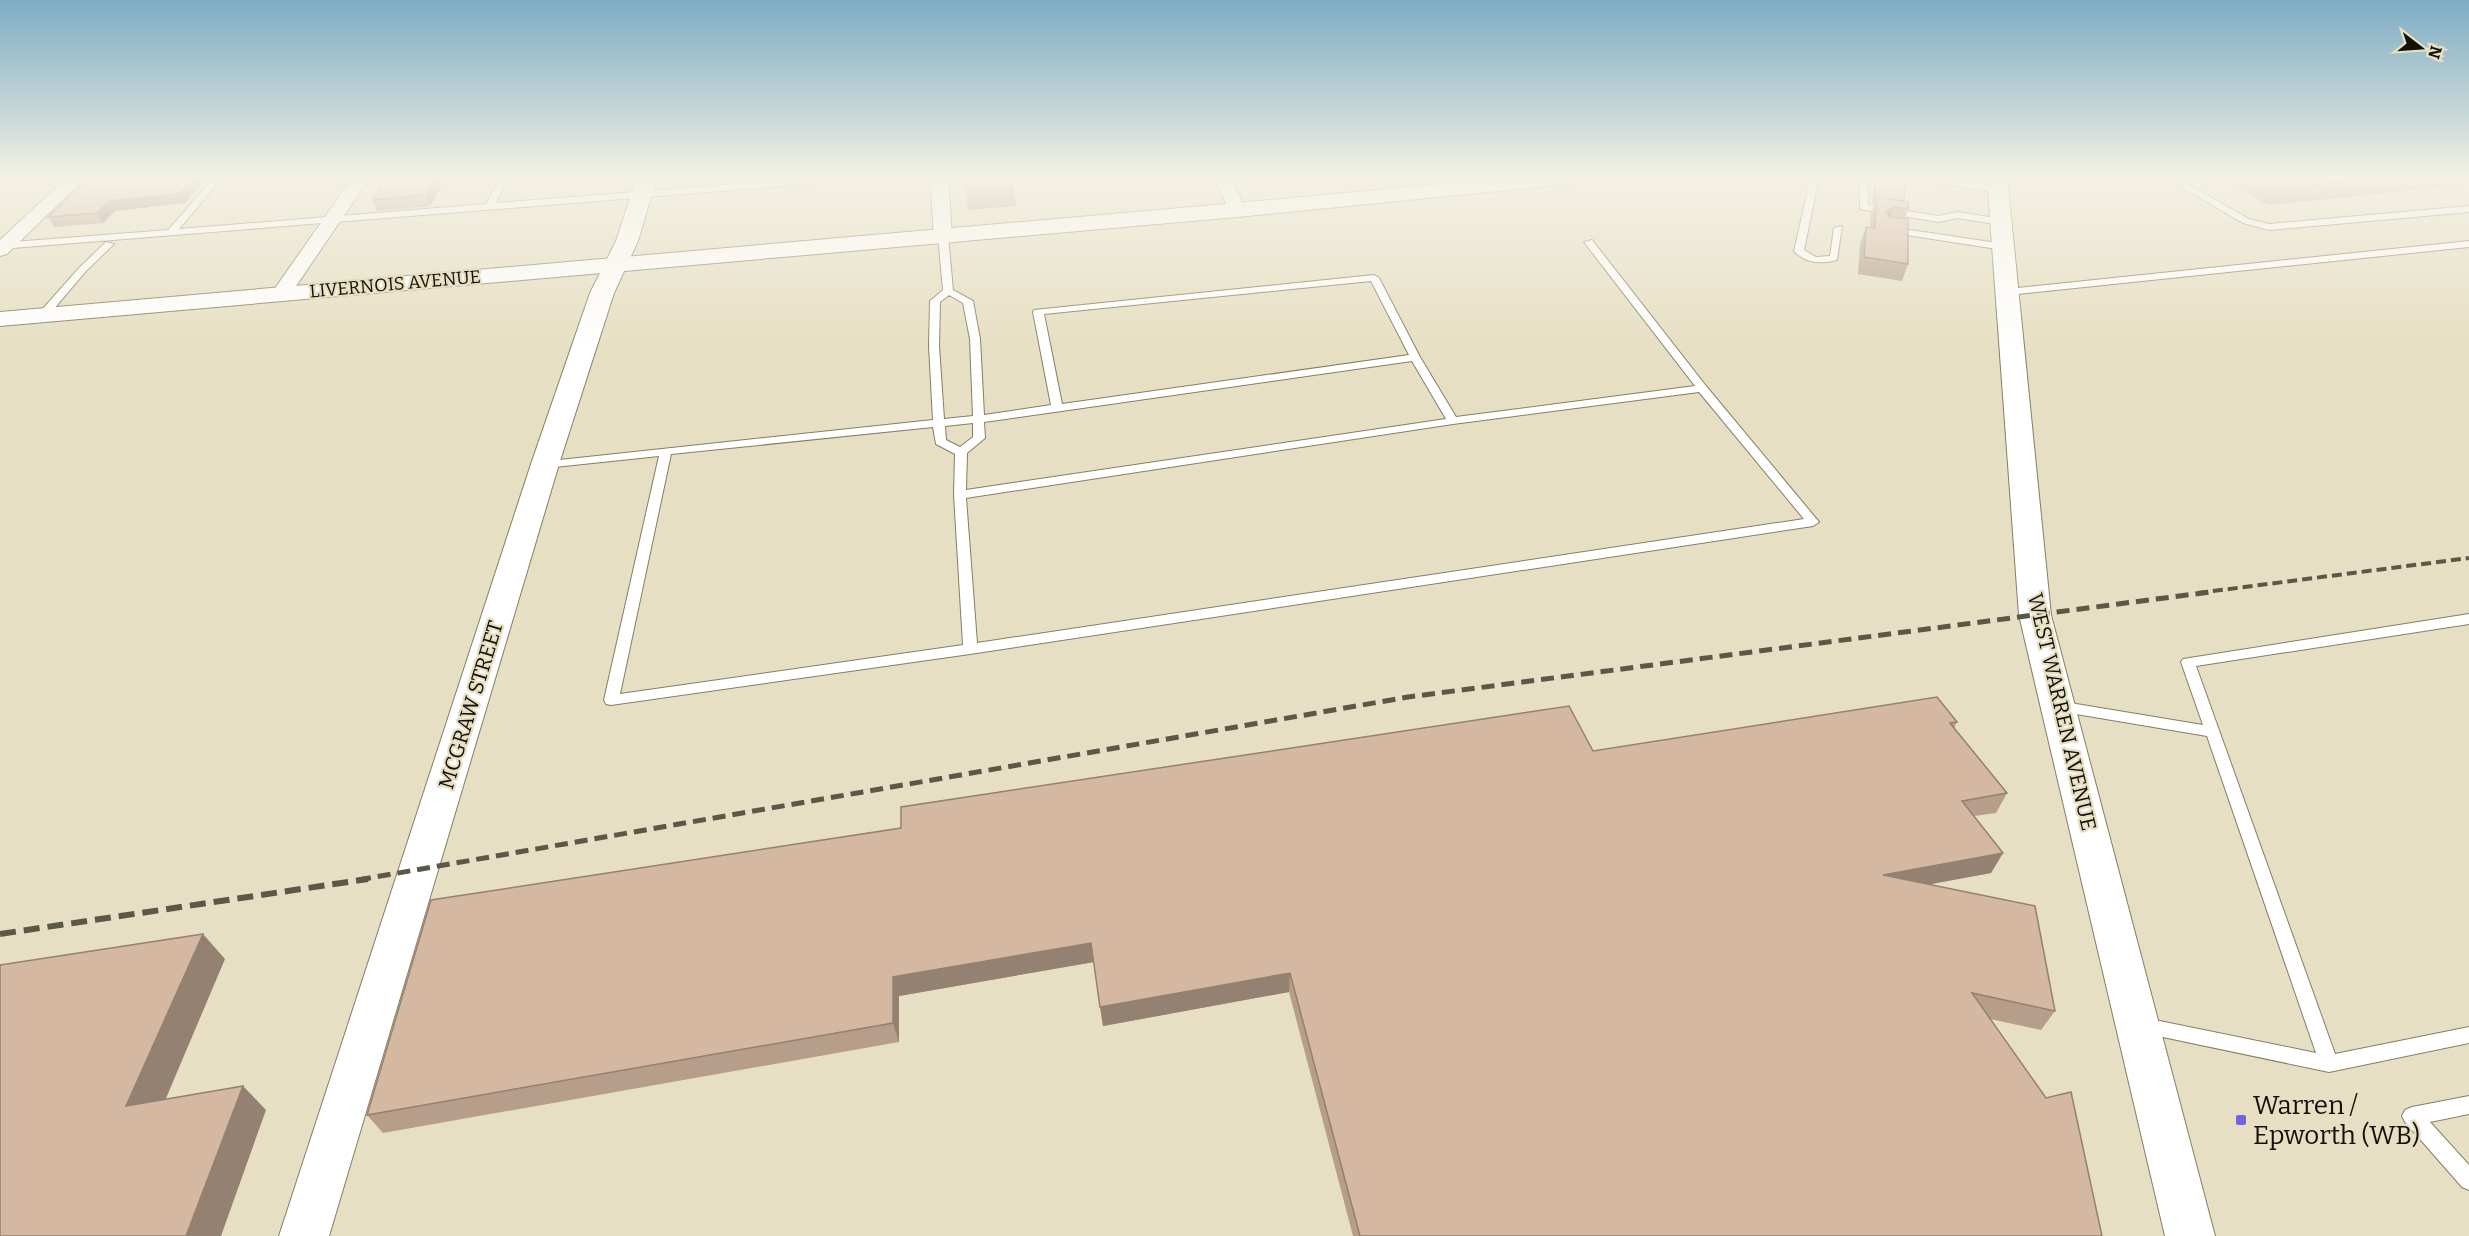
<svg xmlns="http://www.w3.org/2000/svg" width="2469" height="1236" viewBox="0 0 2469 1236" font-family="Bitter,serif">
	<rect width="100%" height="100%" fill="#e6dfc3"/>
	<g fill="none" stroke-linecap="round" stroke-linejoin="round">
		<defs>
			<path id="service" d="M215,177H223L179,229L486,204L501,177H509L496,203L829,177H862L858,180L0,249V243L168,230Z
				M1811,177H1819L1804,250L1816,257L1830,256L1834,228L1842,226L1837,260C1822,264 1806,264 1794,251Z
				M1865,177H1873L1868,184V205L1939,216L1957,212L2002,219L2007,222L2002,225L1957,218L1939,222L1860,209V184Z
				M1909,177H1929L1998,186L2002,189L1998,192L1913,180Z
				M2165,177H2175L2249,219L2269,224L2469,206V212L2269,230L2243,223Z
				M1890,227L2004,244L2009,247L2004,250L1887,232V228Z
				M943,233L948,236L953,290L973,301L980,339L984,415L1051,405L1033,312L1034,310L1374,275L1379,278L1420,357L1456,417L1695,386L1584,242L1592,240L1706,386L1819,522L1813,526L970,654L611,705L606,704L604,700L659,456L545,468L539,464L541,462L933,420L929,346L930,301L943,290L938,236ZM1371,281L1409,355L1062,404L1044,314ZM949,295L963,303L970,339L973,416L944,419L939,346L940,302ZM1412,361L1446,419L966,490L967,453L985,438L984,422ZM1699,392L1804,519L977,643L966,498L1453,424ZM973,423V437L960,447L946,440L945,426ZM933,427L936,444L955,454L954,495L963,645L620,694L671,454Z
				M2469,241V247L2008,295L2003,292L2008,289Z
				M106,242L114,244L86,271L47,317H39V313L80,267Z
				M2469,614V624L2196,666L2335,1054L2469,1027V1043L2329,1072L2139,1032L2136,1026L2139,1020L2145,1018L2316,1053L2207,736L2058,711L2053,710L2051,706L2053,702L2058,701L2203,725L2181,662L2183,659Z
				M2469,1096V1114L2430,1122L2469,1165V1190L2462,1187L2405,1122L2402,1116L2405,1110L2412,1107Z"/>
			<path id="minor" d="M67,177H86L7,254L0,256V240Z
				M353,177H370L288,298H274L271,294Z
				M930,177H948L952,236L950,240H936L934,236Z
				M1214,177H1230L1246,210L1243,214H1231Z"/>
			<path id="tertiary" d="M637,177H657L638,241L614,293L559,464L329,1236H279L531,464L590,293L616,241Z"/>
			<path id="primary" d="M1516,177H1589L1586,181L1579,183L1237,217L0,326V312L1237,203Z
				M1987,177H2007L2051,615L2215,1236H2165L2019,615Z"/>
		</defs>
		<use href="#service" stroke="#857e65" stroke-width="2"/>
		<use href="#minor" stroke="#857e65" stroke-width="2"/>
		<use href="#tertiary" stroke="#857e65" stroke-width="2"/>
		<use href="#primary" stroke="#857e65" stroke-width="2"/>
		<use href="#service" fill="#fff" fill-rule="evenodd"/>
		<use href="#minor" fill="#fff" fill-rule="evenodd"/>
		<use href="#tertiary" fill="#fff" fill-rule="evenodd"/>
		<use href="#primary" fill="#fff" fill-rule="evenodd"/>
		<path stroke="#5c5848" stroke-width="4" stroke-dasharray="10 5" stroke-linecap="butt" d="M2198,593L2469,558"/>
		<path stroke="#5c5848" stroke-width="5" stroke-dasharray="13 7" stroke-linecap="butt" d="M358,880L1408,697L2210,592"/>
		<path stroke="#5c5848" stroke-width="6" stroke-dasharray="16 8" stroke-linecap="butt" d="M0,934L368,879"/>
	</g>
	<path fill="#b69e8a" d="M447,177L430,206L377,211L372,200Z
		M964,177H1013L1016,206L968,210Z
		M2219,177H2468L2463,185L2268,205Z
		M1876,178L1904,201L1908,209L1905,219L1908,264L1902,281L1858,274L1860,244L1866,227L1870,228L1871,213L1875,204L1872,203L1874,184Z
		M185,203L115,211L103,223L54,227L48,217Z
		M1957,722L1954,728L2007,793L1996,813L1974,816L2003,853L1991,873L1928,884L2055,1011L2041,1030L1990,1019L2102,1236H1353L1289,992L1103,1026L1094,962L899,996V1042L383,1133L367,1115L1593,751Z"/>
	<path fill="#948171" d="M195,177H208L185,203L115,211L103,223L97,213L109,201Z
		M436,177H447L430,206L425,195Z
		M1894,207L1888,224L1886,212Z
		M2003,853L1991,873L1873,895L1883,875Z
		M203,934L225,959L153,1129L126,1106Z
		M1091,943L1094,962L899,996V1042L893,1023V977Z
		M1290,973L1289,992L1103,1026L1100,1007Z
		M243,1086L266,1110L221,1236H186Z"/>
	<path fill="#d4b8a1" stroke="#948171" stroke-width="1.5" d="M89,177H195L180,193L109,201L97,213L48,217Z
		M387,177H436L425,195L372,200Z
		M964,177H1011L964,181Z
		M2256,177H2396L2277,188Z
		M1876,178L1905,183L1904,201L1877,197V198H1874Z
		M1877,197L1908,202V209L1894,207L1886,212L1890,217L1908,219V264L1864,257L1866,227L1875,228Z
		M1937,697L1957,722L1950,723L2007,793L1962,801L2003,853L1883,875L2035,906L2055,1011L1972,993L2046,1098L2071,1092L2102,1236H1360L1290,973L1100,1007L1091,943L893,977V1023L367,1115L431,900L901,828V807L1569,706L1593,751Z
		M203,934L126,1106L243,1086L186,1236H0V965Z"/>
	<linearGradient id="sky" x2="0" y2="1"><stop stop-color="#7dacc4"/><stop offset="0.51" stop-color="#f4f1e4"/><stop offset="1" stop-color="#f4f1e4" stop-opacity="0"/></linearGradient>
	<rect width="2469" height="350" fill="url(#sky)"/>
	<rect fill="#7063de" stroke="#e6dfc3" stroke-width="2" x="2235" y="1114" width="12" height="12" rx="3"/>
	<g text-anchor="middle" stroke-width="4.5" stroke-linejoin="round" paint-order="stroke">
		<g font-size="18" fill="#131007" stroke="#e6dfc3">
			<text transform="translate(395 284) rotate(-5)" y="6">LIVERNOIS AVENUE</text>
		</g>
		<g font-size="21" fill="#131007" stroke="#e6dfc3">
			<text transform="translate(471 705) rotate(-73)" y="7">MCGRAW STREET</text>
			<text transform="translate(2062 712) rotate(77)" y="7">WEST WARREN AVENUE</text>
		</g>
		<g font-size="26" fill="#131007" stroke="#e6dfc3" text-anchor="start">
			<text x="2253" y="1114">Warren /<tspan x="2253" dy="30">Epworth (WB)</tspan></text>
		</g>
	</g>
	<g transform="translate(2421 48) rotate(107)" stroke="#e6dfc3" stroke-width="4.5" paint-order="stroke">
	<path d="M0-4.5L10 22L0 15L-10 22Z" fill="#131007"/>
	<text y="-9" font-size="16" font-weight="bold" text-anchor="middle" fill="#131007">N</text>
	</g>
</svg>
